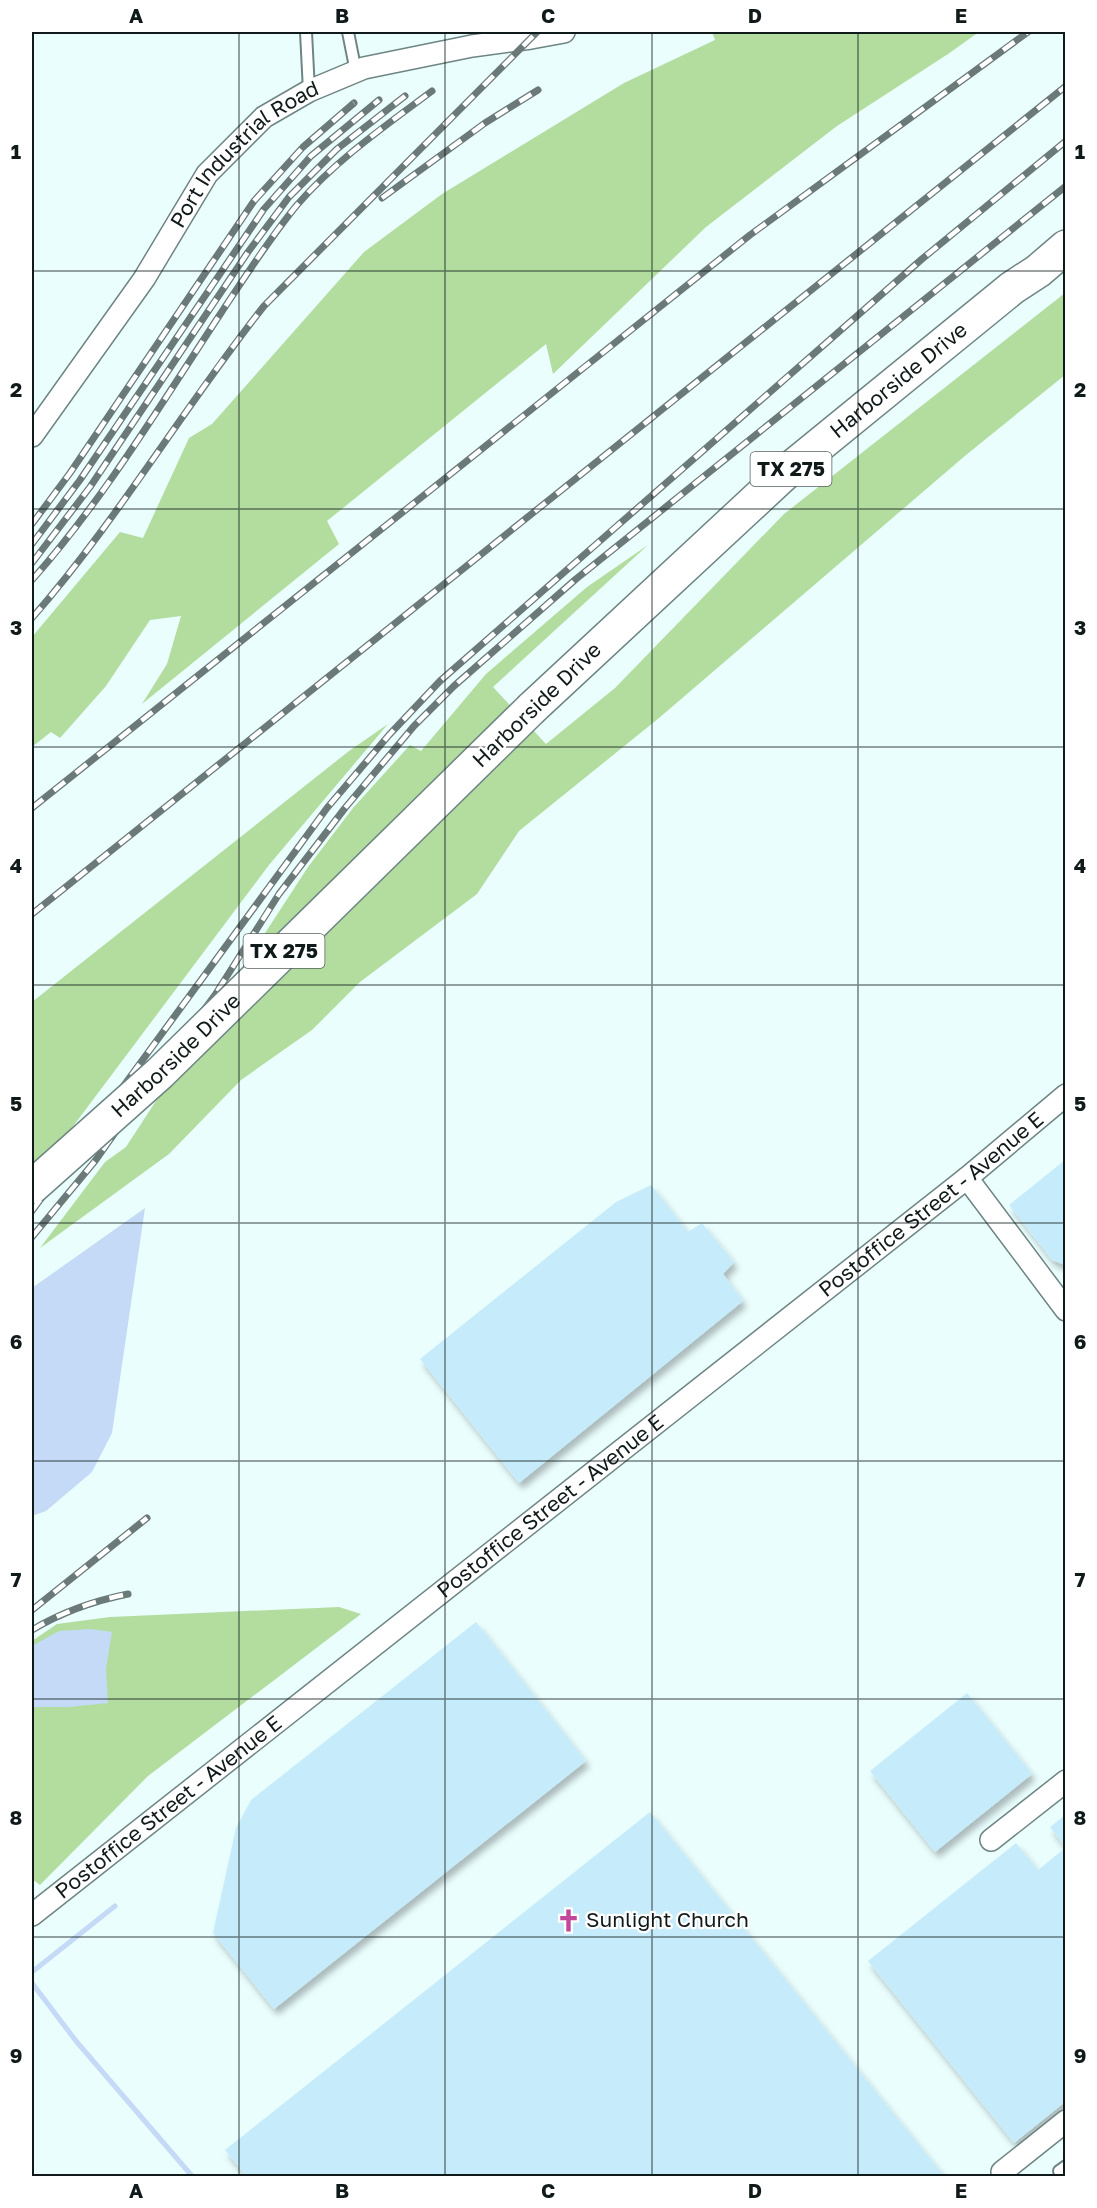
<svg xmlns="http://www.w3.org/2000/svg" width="1097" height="2208" viewBox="0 0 1097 2208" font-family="'Golos Text',sans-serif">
	<defs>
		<filter id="shadow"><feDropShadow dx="3.5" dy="6" stdDeviation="3" flood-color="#0004"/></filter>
	</defs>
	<rect width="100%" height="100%" fill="#eafefe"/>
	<path fill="#b2dd9e" d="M712,32H979L948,54L837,126L706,227L553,374L546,344L327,521L339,544L142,704L167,664L181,616L150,620L106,686L60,738L51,732L32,747V637L120,532L143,538L189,438L212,424L364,252L442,194L624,83L715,40Z
		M1065,293V375L966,455L659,718L519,831L477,894L360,982L312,1030L241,1080L169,1154L40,1248L105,1162L126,1147L308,867L353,808L410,745L421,751L486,674L587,587L648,545L493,687L546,744L615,688L784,514Z
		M388,724L269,865L32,1181V1002L349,751Z
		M339,1607L361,1614L148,1776L40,1885L32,1879V1641L57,1624L110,1617Z"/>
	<path fill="#c4daf6" d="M145,1208L112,1433L92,1472L46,1511L32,1516V1288Z
		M90,1629L112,1632L106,1669L108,1703L69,1707H32V1646L59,1631Z"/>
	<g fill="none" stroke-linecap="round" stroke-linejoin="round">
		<path stroke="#c4daf6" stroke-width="5" d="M32,1972L115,1906
			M32,1983L76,2041L192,2176"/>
	</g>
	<path fill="#c6ecfb" filter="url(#shadow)" d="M1065,1160V1265L1052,1260L1009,1205Z
		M651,1185L688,1232L702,1223L734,1262L723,1274L743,1301L519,1483L420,1359L616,1202Z
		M476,1622L586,1761L274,2009L213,1933L236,1828L251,1800Z
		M967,1693L1032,1774L935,1852L870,1771Z
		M650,1812L944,2176H246L225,2150Z
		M1065,1815V1847L1050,1827Z
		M1016,1843L1038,1870L1065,1848V2102L1014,2143L868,1961Z"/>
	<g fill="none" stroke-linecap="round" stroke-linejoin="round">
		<defs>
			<path id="lane" d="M306,32L309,91
				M348,32L356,72
				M1064,2176L1059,2171L1066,2166"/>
			<g id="street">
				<path id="s1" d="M32,436L144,279L207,174L264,117L309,91L364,68L472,46L531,38L564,32"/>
				<path d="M967,1178L1066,1310"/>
				<path d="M991,1840L1066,1781"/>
				<path id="s2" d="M32,1915L967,1178L1066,1095"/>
				<path d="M1002,2172L1066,2121"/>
			</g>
			<g id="primary">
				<path id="s3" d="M532,708L785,473L1012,288L1038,271L1066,247"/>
			</g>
		</defs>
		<use href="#lane" stroke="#6e8584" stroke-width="14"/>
		<use href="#street" stroke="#6e8584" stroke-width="24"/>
		<use href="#primary" stroke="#6e8584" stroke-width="36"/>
		<use href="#lane" stroke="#fff" stroke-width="10"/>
		<use href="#street" stroke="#fff" stroke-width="21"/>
		<use href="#primary" stroke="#fff" stroke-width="33"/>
		<defs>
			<path id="rail" d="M382,198L485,123L538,90
				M32,524L70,473L254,201L303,147L354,103
				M32,544L80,480L264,209L311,156L379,100
				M32,563L90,487L248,252L289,197L337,149L405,96
				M32,580C104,499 161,404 221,313C245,277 269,239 297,205C336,160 385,126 432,91
				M32,618C117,521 184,407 264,306L537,32
				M32,808L750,235L1028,32
				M32,914L1066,86
				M32,1211L327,808L389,735L440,681L922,259L1066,141
				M32,1237L95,1161L158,1072L215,995L279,894L345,808L414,726L454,686L576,579L1066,186
				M32,1610L147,1518
				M32,1630C62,1612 93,1601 128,1594"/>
		</defs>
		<use href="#rail" stroke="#6c7979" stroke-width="7"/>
		<use href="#rail" stroke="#fff" stroke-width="4.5" stroke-dasharray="14" stroke-linecap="butt"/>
		<defs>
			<g id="primary-bridge">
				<path id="s4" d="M32,1187L160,1073L532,708"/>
			</g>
		</defs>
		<use href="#primary-bridge" stroke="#6e8584" stroke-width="36" stroke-linecap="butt"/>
		<use href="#primary-bridge" stroke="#fff" stroke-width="33"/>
	</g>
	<path fill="none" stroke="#111a1a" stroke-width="1.5" stroke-opacity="0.55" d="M239,32V2176M445,32V2176M652,32V2176M858,32V2176M32,271H1066M32,509H1066M32,747H1066M32,985H1066M32,1223H1066M32,1461H1066M32,1699H1066M32,1937H1066"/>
	<defs>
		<symbol id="church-bare" viewBox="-9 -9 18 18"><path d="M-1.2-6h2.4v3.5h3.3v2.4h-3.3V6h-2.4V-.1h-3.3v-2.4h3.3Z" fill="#c1489b" stroke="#fff" stroke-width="2.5" paint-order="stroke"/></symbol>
	</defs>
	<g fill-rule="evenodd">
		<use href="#church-bare" x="552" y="1904" width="33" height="33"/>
	</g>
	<g text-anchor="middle" stroke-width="4.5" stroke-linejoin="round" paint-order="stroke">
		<g fill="#fff" stroke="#585f5f" stroke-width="1.5">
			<rect x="750.5" y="452" width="81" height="34" rx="4.5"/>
			<rect x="243.5" y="934" width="81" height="34" rx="4.5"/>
		</g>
		<g font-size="20" font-weight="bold" fill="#111a1a">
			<text x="791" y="476">TX 275</text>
			<text x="284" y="958">TX 275</text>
		</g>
		<g font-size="21" fill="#111a1a" stroke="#fff">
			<text dy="7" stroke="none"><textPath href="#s1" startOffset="356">Port Industrial Road</textPath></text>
			<text dy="7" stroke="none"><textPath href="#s3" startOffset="492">Harborside Drive</textPath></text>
			<text transform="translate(537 705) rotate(-44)" y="7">Harborside Drive</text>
			<text dy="7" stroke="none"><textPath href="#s4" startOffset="195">Harborside Drive</textPath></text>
			<text dy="7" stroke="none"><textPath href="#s2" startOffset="1146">Postoffice Street - Avenue E</textPath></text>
			<text dy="7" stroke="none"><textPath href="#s2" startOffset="660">Postoffice Street - Avenue E</textPath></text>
			<text dy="7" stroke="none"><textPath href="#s2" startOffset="174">Postoffice Street - Avenue E</textPath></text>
		</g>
		<g font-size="21" fill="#111a1a" stroke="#fff" text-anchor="start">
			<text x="586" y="1927">Sunlight Church</text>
		</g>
	</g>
	<rect width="1097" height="2208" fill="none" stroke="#ffffff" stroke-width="66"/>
	<rect x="33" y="33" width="1031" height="2142" fill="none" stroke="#111a1a" stroke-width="2"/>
	<g font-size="20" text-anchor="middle" font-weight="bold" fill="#111a1a">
		<text x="136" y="23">A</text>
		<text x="342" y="23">B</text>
		<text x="548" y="23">C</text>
		<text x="755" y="23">D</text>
		<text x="961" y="23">E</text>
		<text x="16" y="159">1</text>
		<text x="1080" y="159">1</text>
		<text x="16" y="397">2</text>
		<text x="1080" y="397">2</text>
		<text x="16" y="635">3</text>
		<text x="1080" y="635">3</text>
		<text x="16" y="873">4</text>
		<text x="1080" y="873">4</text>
		<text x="16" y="1111">5</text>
		<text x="1080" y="1111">5</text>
		<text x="16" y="1349">6</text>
		<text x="1080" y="1349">6</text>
		<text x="16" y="1587">7</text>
		<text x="1080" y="1587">7</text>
		<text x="16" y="1825">8</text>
		<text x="1080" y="1825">8</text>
		<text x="16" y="2063">9</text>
		<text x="1080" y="2063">9</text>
		<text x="136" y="2198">A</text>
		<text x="342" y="2198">B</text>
		<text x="548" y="2198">C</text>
		<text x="755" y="2198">D</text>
		<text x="961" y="2198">E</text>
	</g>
</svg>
